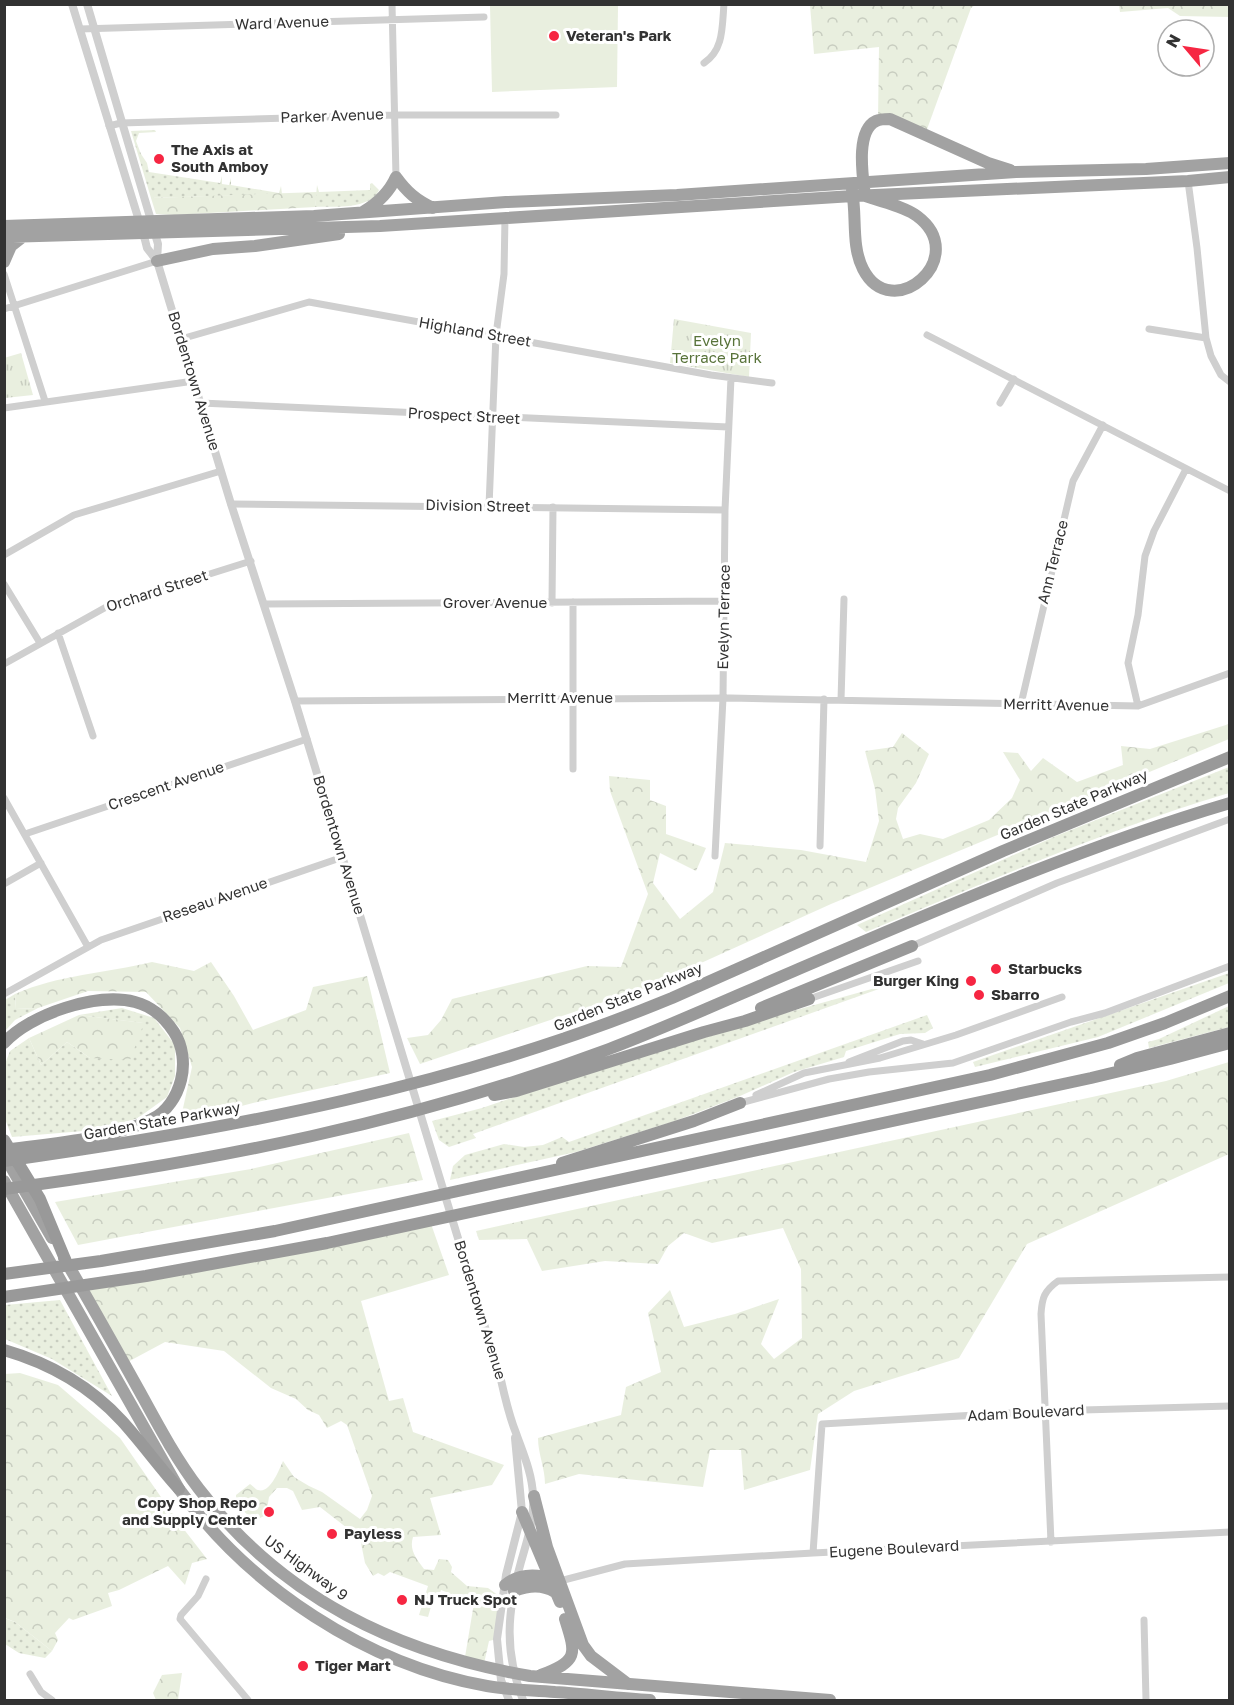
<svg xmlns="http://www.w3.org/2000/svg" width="1234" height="1705" viewBox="0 0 1234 1705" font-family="'Golos Text',sans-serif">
	<defs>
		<pattern id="grass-dots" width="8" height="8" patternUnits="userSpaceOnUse" patternTransform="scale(1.5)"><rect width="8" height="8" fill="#e9efdf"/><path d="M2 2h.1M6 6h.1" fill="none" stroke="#c8cdc0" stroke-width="1.8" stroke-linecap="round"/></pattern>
		<pattern id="forest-crowns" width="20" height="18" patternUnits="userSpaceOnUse" patternTransform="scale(1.5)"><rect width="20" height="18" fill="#e9efdf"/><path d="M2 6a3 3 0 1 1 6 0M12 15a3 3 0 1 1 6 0" fill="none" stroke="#c8cdc0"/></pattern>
		<pattern id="park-tufts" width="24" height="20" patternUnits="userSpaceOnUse" patternTransform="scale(1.5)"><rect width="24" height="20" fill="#e9efdf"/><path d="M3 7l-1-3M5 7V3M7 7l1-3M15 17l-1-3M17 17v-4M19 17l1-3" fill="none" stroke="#c8cdc0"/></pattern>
	</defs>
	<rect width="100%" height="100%" fill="#fff"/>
	<path fill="url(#grass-dots)" d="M155,130L156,132L139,133L136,141L141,154L147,163L149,172L220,183L222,176V184L229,185L231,178V185L279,193L281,186L282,194L151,198L131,131Z
		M372,183L379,190C370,210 334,206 315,207L317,185L319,192L370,190V184Z
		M1229,767V793C1106,830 986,882 866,932L857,925L1056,836Z
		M1229,973V983L1098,1037L975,1067L973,1062Z
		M904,980L473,1134L476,1138L449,1147L439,1140L432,1121L482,1108L660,1048Z
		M15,994L16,1009L38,1008L15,1020L5,1031V1000Z
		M1229,1006V1027L1149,1048L1148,1042L1159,1039Z
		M122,1008L154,1018L175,1045V1076L167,1097L138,1118L107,1129L12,1137L5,1119V1064L10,1051L29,1038L41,1065L67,1042L90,1058L143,1023L79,1015Z
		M927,1015L933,1028L925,1033L900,1034L846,1051L844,1057L794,1072L740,1096L675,1121L576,1152L450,1180L453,1166L465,1155L504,1144L524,1147L543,1145L562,1137L569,1142Z
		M60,1300L112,1396L52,1359L5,1339V1305Z
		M4,1618L15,1622L52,1651L45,1658L19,1653L5,1644Z"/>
	<path fill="url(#forest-crowns)" d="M810,5H975L971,8L926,132L878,120L879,47L814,54Z
		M1119,5H1229V17L1180,16L1168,8L1120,12Z
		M317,192L315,207L175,215L156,214L151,198Z
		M1229,724V739L831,904L648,987L420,1064L407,1038L428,1035L441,1020L452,999L587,966L621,967L648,894L610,791L609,776L650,780V800L666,806V834L706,848L696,871L660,853L653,883L680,919L713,892L725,843L801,850L866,862L879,821L875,789L865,751L893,747L902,733L929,754L916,783L898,808L896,819L903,839L920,834L943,839L989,820L1012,798L1020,780L1003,752L1018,753L1031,771L1043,758L1077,782L1123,765L1121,746L1150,749Z
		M152,962L194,971L211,962L234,996L253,1030L306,1010L313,987L367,976L390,1073L253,1103L180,1122L192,1067L180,1028L146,992L88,991L38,1008L16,1009L15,994C58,975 106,973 152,962Z
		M79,1015L144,1023L130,1060L90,1058L67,1042L41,1065L29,1038Z
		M1229,1062V1154L1027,1244L959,1358L854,1391L818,1414L810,1470L744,1490L741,1450H710L703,1487L579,1474L545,1484C545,1468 538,1454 538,1438L621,1415L626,1387L661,1372L648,1313L670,1290L684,1327L735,1314L779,1299L761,1344L774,1359L802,1338L801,1269L783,1228L712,1243L684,1233L668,1246L658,1264L605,1261L542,1271L527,1239L479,1240L476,1231L1166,1081Z
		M409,1133L423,1180L78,1245L55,1202L251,1169Z
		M430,1221L449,1275L361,1301L389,1401L403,1398L413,1432L504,1465L492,1485L430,1498L441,1535L413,1537C409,1550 416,1558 424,1569L434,1570L439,1559L448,1560L452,1567L451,1572L467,1586L488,1588L502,1598L497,1639L489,1641L483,1668L464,1663L474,1603L441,1590L439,1597L434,1596L428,1617L419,1615L428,1586L390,1572L384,1576L378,1573L373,1576L365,1563L360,1538L320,1507L302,1510L293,1491L287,1488H277L269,1497L266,1515L258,1519L249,1516L236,1504V1495L250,1484C253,1486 255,1489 258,1490C270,1494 279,1470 283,1461L294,1477L309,1486L322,1492L360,1519L367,1510L372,1496L347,1425L341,1421L327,1428L319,1415L308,1410L296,1399L271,1388L224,1351L165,1342L124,1364L80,1286Z
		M20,1373L58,1385L120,1438L179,1523L207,1559L192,1563L185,1585L168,1566L119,1590L108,1593L112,1606L73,1620L69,1618L55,1633L58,1640L52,1651L15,1622L5,1618V1374Z
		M182,1673L178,1700H156L153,1693L162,1675Z"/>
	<path fill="url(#park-tufts)" d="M674,319L751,333L749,377L670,363Z
		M21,353L33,395L5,398L4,358Z"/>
	<path fill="#e9efdf" d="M490,5H618L617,87L492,92Z"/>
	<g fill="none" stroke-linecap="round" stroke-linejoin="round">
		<path stroke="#cfcfcf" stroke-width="7" d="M392,4L396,177
			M80,29L484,17
			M704,63C724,50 722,26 724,4
			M109,126L121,123L393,115H556
			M1188,181L1197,248L1206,338L1211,356L1221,375L1230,382
			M4,274L45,401
			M4,309L157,261
			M1149,329L1206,338
			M927,335L1230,491
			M181,339L309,302L711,375L772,383
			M201,403L728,427
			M1000,403L1014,379
			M4,408L194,381
			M231,504L725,510
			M489,506L496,335L504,274L505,217
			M4,555L74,515L221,471
			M4,584L40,643
			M573,602V769
			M552,603L553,507
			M265,604L724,601
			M58,633L93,736
			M4,664L108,606L251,561
			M841,700L844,599
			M295,701L730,698L1138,706L1230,673
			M1021,704L1073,481L1103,425
			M1138,706L1128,663L1138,615L1145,556L1154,531L1186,469
			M4,798L88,947
			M25,834L307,739
			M820,846L824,699
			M715,856L723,698L725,510L731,378
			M4,884L41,863
			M912,946L1057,883L1230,819
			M4,994L101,940L343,857
			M809,999L918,961
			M849,1062L903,1041L911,1040L923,1044
			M756,1095L804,1073L880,1058L956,1035L1062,997
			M740,1103L829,1079L869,1072L953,1063L1071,1022L1105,1013L1230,966
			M1051,1542L1041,1314C1042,1298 1044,1291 1058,1281L1230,1277
			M813,1553L822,1424L1046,1411L1230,1406
			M206,1579L198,1596L181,1615L180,1619L248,1700
			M560,1581L625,1564L813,1553L1230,1532
			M1144,1620L1146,1700
			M30,1674L41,1692L52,1700"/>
		<path stroke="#cfcfcf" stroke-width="8" d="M72,4L145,240L147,248L157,261L231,504L295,701L501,1380C505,1398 509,1416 516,1433C523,1453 532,1473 533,1495C535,1517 527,1541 521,1562C507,1612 504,1651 523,1700
			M87,4L158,244L157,261
			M509,1700L501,1680L497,1639L506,1575L522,1512L515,1438"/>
		<path stroke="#a2a2a2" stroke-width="12" d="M396,177C407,192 416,200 433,208
			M852,191C857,215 851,246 863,269C892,326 972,257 917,216C904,206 881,202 865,196C863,178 855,131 876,121C880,119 885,119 890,119L988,163L1010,170
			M363,212C378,203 389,193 396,177
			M4,226L314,216L506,202L677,195L1016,172L1146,169L1230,163
			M4,237L380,226L853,196L1188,181L1230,177
			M157,261L213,249L255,246L339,234
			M4,262L11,246L25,235
			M4,1155L52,1238
			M4,1181L179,1489C249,1587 367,1665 487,1686C509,1690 532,1690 555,1692C586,1694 618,1698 650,1700
			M64,1258C90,1302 115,1347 140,1392C158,1425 176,1459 199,1489C282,1598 397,1653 530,1676L830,1700
			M534,1496L547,1547L583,1645L591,1656L628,1684
			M522,1512L560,1602
			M505,1585C519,1573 537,1574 554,1579
			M514,1591C529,1586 541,1584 555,1592
			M541,1675C579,1661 576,1654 565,1619"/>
		<path stroke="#999" stroke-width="12" d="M761,1008L912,946
			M4,1043C30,1014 97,992 135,1002C151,1006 165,1018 174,1032C183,1046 185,1064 181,1080C177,1096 167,1112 152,1119C113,1139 48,1144 4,1150
			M1120,1065L1137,1058L1230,1033
			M494,1095L516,1091L704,1032L745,1021L809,999
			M4,1140L40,1199L65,1259
			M4,1161C232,1129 459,1086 672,998L1003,851L1230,757
			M562,1163L694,1121L740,1103
			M4,1189C211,1162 414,1122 609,1049C672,1025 733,997 794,971C937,910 1081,847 1230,803
			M4,1274L101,1261L275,1231L990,1075L1108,1043L1165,1023L1230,996
			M4,1297L146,1276L327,1243L1091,1078L1170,1059L1230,1043
			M4,1350C49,1363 91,1387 122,1421C142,1443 159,1467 179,1489"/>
	</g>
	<g fill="#f62642" stroke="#fff" stroke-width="2">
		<circle cx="554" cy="36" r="6"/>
		<circle cx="159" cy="159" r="6"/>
		<circle cx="996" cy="969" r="6"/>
		<circle cx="971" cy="981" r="6"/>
		<circle cx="979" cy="995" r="6"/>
		<circle cx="269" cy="1512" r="6"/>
		<circle cx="332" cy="1534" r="6"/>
		<circle cx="402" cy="1600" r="6"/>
		<circle cx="303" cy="1666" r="6"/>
	</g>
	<g text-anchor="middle" stroke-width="6" stroke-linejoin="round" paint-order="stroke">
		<g font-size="15" fill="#323232" stroke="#fff">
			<text transform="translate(282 23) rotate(-2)" y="5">Ward Avenue</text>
			<text transform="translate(332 116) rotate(-2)" y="5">Parker Avenue</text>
			<text transform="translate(475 332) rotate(10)" y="5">Highland Street</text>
			<text transform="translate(194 381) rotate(73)" y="5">Bordentown Avenue</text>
			<text transform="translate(464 416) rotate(3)" y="5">Prospect Street</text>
			<text transform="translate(478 506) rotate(1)" y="5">Division Street</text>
			<text transform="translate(1053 562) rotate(-76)" y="5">Ann Terrace</text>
			<text transform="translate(157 591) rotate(-18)" y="5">Orchard Street</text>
			<text x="495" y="608">Grover Avenue</text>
			<text transform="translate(724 617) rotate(-89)" y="5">Evelyn Terrace</text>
			<text x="560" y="703">Merritt Avenue</text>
			<text transform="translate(1056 705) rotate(1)" y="5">Merritt Avenue</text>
			<text transform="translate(166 786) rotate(-19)" y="5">Crescent Avenue</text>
			<text transform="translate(1074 805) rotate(-23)" y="5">Garden State Parkway</text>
			<text transform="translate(339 845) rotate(73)" y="5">Bordentown Avenue</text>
			<text transform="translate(215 900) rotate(-19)" y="5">Reseau Avenue</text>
			<text transform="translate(628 997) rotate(-22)" y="5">Garden State Parkway</text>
			<text transform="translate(162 1121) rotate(-10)" y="5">Garden State Parkway</text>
			<text transform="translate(480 1310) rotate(73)" y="5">Bordentown Avenue</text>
			<text transform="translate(1026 1413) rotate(-3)" y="5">Adam Boulevard</text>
			<text transform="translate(894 1549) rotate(-3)" y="5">Eugene Boulevard</text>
			<text transform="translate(306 1568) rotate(36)" y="5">US Highway 9</text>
		</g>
		<g font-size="15" font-weight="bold" fill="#323232" stroke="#fff" text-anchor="start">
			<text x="566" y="41">Veteran's Park</text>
			<text x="171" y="155">The Axis at<tspan x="171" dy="17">South Amboy</tspan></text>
			<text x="1008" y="974">Starbucks</text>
			<text x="959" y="986" text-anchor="end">Burger King</text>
			<text x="991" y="1000">Sbarro</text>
			<text x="257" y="1508" text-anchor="end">Copy Shop Repo<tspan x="257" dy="17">and Supply Center</tspan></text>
			<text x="344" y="1539">Payless</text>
			<text x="414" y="1605">NJ Truck Spot</text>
			<text x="315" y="1671">Tiger Mart</text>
		</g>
		<g font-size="15" fill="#58733a" stroke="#fff">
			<text x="717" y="346">Evelyn<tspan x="717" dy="17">Terrace Park</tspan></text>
		</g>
	</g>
	<rect width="1234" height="1705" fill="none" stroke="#323232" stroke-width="12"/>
	<g transform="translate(1186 48) rotate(299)"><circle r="28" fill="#ffffff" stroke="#adadad" stroke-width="1.5"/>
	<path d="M0-4.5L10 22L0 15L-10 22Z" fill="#f62642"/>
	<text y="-9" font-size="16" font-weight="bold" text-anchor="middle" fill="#323232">N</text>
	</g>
</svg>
